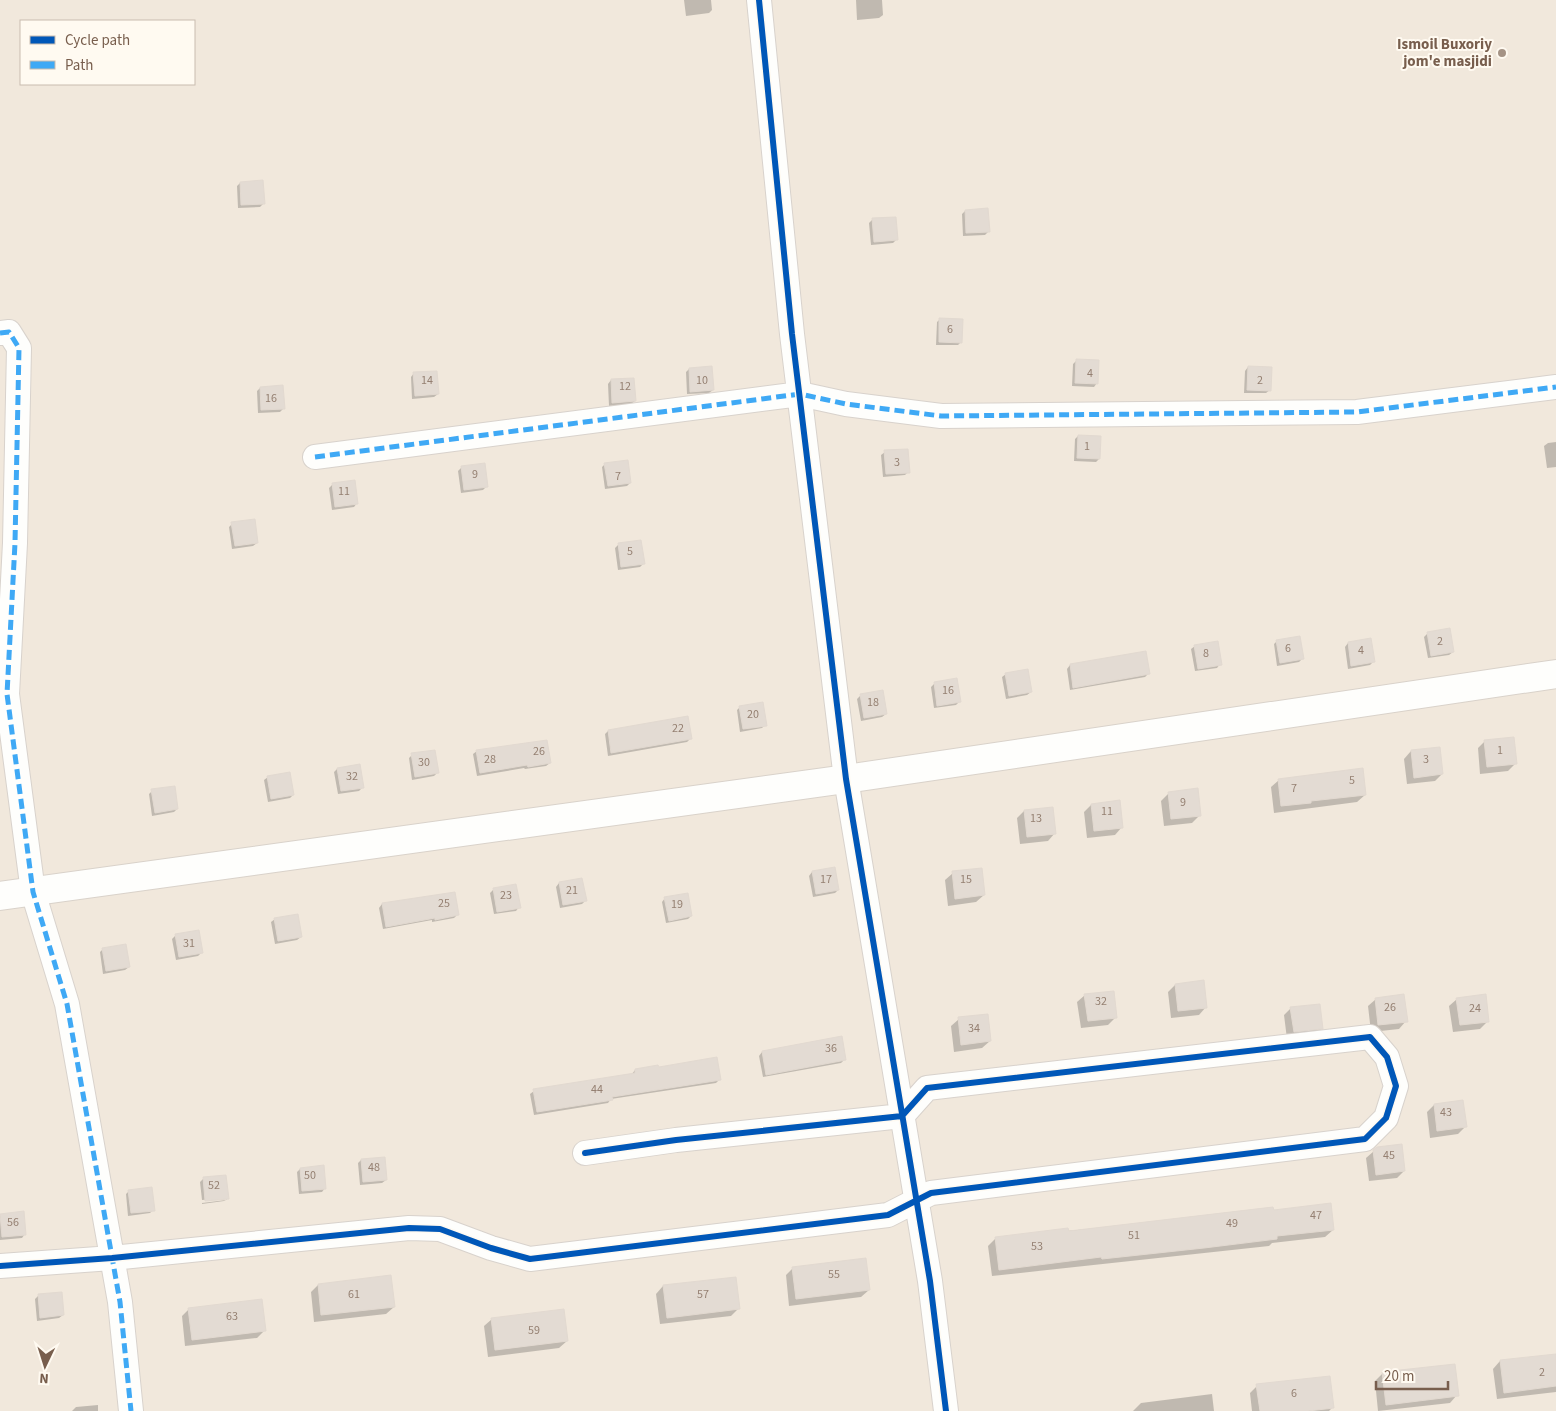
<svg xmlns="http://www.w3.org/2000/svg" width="1556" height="1411" viewBox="0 0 1556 1411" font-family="'Source Sans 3',sans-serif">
	<rect width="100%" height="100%" fill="#f9f5ee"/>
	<path fill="#f1e8dc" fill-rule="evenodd" d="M0,0H1556V1411H0ZM21,21H194V84H21Z"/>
	<path fill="#0003" d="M684,0H711L712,10L709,13L686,16Z
		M856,0H882L883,15L879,18L857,20Z
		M240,183L264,203L260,207L238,208L237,186Z
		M965,211L989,231L985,235L963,236L962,214Z
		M873,219L896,240L893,243L871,245L869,223Z
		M940,319L961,342L958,345H936L937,322Z
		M1076,361L1097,383L1094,387L1072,386L1073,364Z
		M1248,367L1270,390L1266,393H1244L1245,371Z
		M689,369L713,390L709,393L687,394L686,372Z
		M414,373L438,394L434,397L412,399L411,377Z
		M611,380L635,401L631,404L609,406L608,384Z
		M260,388L284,408L280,412L258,413L257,391Z
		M1078,436L1099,459L1096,462L1074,461L1075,439Z
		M1556,442V467L1547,468L1544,446L1548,443Z
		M885,452L908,472L905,475L883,477L881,455Z
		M605,464L630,483L627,486L605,489L602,467Z
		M462,467L487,486L483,490L461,493L458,471Z
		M354,482L357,503L354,507L332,510L329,488L332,485Z
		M232,524L257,543L253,546L232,549L229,527Z
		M618,545L643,564L640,567L618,570L615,548Z
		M1428,633L1453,652L1449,655L1428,658L1424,637Z
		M1277,641L1302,659L1299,662L1277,666L1274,644Z
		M1348,643L1373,662L1370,665L1348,669L1345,647Z
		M1195,646L1220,664L1217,668L1195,671L1191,649Z
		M1070,665L1148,674L1145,677L1070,690L1067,669Z
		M1006,674L1031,692L1027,695L1006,699L1002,677Z
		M956,680L960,701L956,705L934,708L931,687L934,684Z
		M860,696L886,714L882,717L861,721L857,699Z
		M740,707L765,725L762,728L740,732L737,710Z
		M687,717L690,739L687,742L608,756L605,734L608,731Z
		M1485,741L1516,763L1508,771L1480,774L1478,748Z
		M477,751L550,763L546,766L525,769L524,768L477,776L473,754Z
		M1411,751L1442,774L1435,781L1407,784L1404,759Z
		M412,755L437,773L434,776L412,780L409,758Z
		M337,769L363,787L359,791L338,794L334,772Z
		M268,777L293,795L290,798L268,802L264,780Z
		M1279,780L1365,795L1357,802L1274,813L1271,787Z
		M152,791L177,809L174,812L152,816L149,794Z
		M1169,793L1200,815L1192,823L1164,826L1161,801Z
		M1091,805L1122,827L1115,835L1087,838L1084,812Z
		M1024,811L1055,833L1048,841L1020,844L1017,818Z
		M834,868L838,890L835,893L813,897L809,876L812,872Z
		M953,873L984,895L976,902L948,906L945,880Z
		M559,883L585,901L582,904L560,908L556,887Z
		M493,890L519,907L516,911L494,914L490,893Z
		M665,898L691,916L688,919L666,923L662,902Z
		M382,904L457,915L454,918L432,922V920L383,929L379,908Z
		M275,919L301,937L297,940L275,944L271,922Z
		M176,935L201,953L198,956L176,960L172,939Z
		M103,949L129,967L125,970L103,974L100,952Z
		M1175,985L1206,1007L1199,1015L1171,1018L1168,992Z
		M1085,995L1116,1017L1108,1025L1081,1028L1077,1002Z
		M1376,999L1406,1021L1399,1029L1371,1032L1368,1006Z
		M1457,999L1488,1021L1480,1029L1453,1032L1449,1006Z
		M1291,1008L1322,1028L1314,1036L1287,1039L1284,1015Z
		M959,1019L990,1041L982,1048L954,1052L951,1026Z
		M841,1038L844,1060L841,1063L763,1077L759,1056L762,1052Z
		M658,1069L720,1079L716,1083L611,1099L608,1103L534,1115L530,1094L534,1091L632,1074L635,1070Z
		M1434,1105L1465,1127L1458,1134L1430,1138L1427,1112Z
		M1374,1151L1404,1171L1397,1178L1369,1181L1366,1158Z
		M361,1160L386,1180L382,1183L360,1185L358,1163Z
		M300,1169L325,1188L322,1192L299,1194L297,1172Z
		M203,1179L228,1198L226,1200V1198L202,1200L200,1182Z
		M129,1191L153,1210L150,1213L128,1216L126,1194Z
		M226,1200L224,1201L202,1204V1203Z
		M1273,1211L1333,1230L1325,1237L1272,1243L1269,1246L992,1276L988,1246L996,1238Z
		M0,1215L25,1234L22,1238L0,1240Z
		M793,1268L869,1290L861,1297L789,1306L786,1275Z
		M318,1285L394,1307L386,1314L314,1322L311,1292Z
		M663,1286L739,1308L731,1316L660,1324L656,1294Z
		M38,1296L63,1315L59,1318L37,1321L35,1299Z
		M189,1309L264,1331L257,1338L185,1346L182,1316Z
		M492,1319L567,1341L559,1348L488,1357L484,1326Z
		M1556,1355V1392L1497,1399L1493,1369L1500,1361Z
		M1382,1374L1457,1395L1450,1403L1378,1411L1375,1381Z
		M1257,1386L1333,1407L1329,1411H1252L1250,1393Z
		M1212,1394L1214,1411H1133L1141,1403Z
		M98,1405V1411H72L76,1407Z"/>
	<path fill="#e3dbd3" stroke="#e2d9d0" d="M263,180L265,204L241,205L240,182Z
		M988,208L990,232L966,233L965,210Z
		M896,217L898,240L874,242L872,218Z
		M939,318L963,319L962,343L939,342Z
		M1076,359L1099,360L1098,384L1075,383Z
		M712,366L714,390L690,392L689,368Z
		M1248,366L1272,367L1271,391L1247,390Z
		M437,371L439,394L415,396L413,372Z
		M634,378L636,401L612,403L611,379Z
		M283,385L285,409L261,410L260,387Z
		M1078,435L1101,436L1100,459L1077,458Z
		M908,449L910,473L886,474L884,450Z
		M628,460L631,483L608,486L604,463Z
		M485,463L488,487L464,490L461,466Z
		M355,480L358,504L335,507L332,483Z
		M255,519L258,543L235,546L231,522Z
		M641,540L645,564L621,567L618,543Z
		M1450,628L1454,652L1431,656L1427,632Z
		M1300,636L1304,659L1280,663L1276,640Z
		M1371,638L1375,662L1351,666L1348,642Z
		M1218,641L1222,665L1198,669L1194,645Z
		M1146,651L1150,674L1073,688L1070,664Z
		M1028,669L1032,692L1009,696L1005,673Z
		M957,678L961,702L937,706L934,682Z
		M883,690L887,714L864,718L860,694Z
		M763,702L767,726L743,729L739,706Z
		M688,716L692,739L611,753L608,730Z
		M1514,737L1517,764L1487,767L1484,740Z
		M547,740L551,763L528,767L527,765L480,773L476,750Z
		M1440,747L1443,774L1414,778L1411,750Z
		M435,750L439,773L415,777L411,753Z
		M360,764L364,788L341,791L337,768Z
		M1363,768L1366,795L1311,801V803L1281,806L1278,779Z
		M290,772L294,795L271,799L267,776Z
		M175,786L178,809L155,813L151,789Z
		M1198,788L1201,816L1171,819L1168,792Z
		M1120,800L1123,828L1094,831L1091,804Z
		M1053,807L1056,834L1027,837L1024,810Z
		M835,867L839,890L816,894L812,871Z
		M982,868L985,895L955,899L952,871Z
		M582,878L587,901L563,905L559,882Z
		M516,884L521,908L497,912L493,888Z
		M455,892L459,915L435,920V918L386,927L382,903Z
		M688,893L692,916L669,921L664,897Z
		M298,914L302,937L278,941L274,918Z
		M199,930L203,953L179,957L175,934Z
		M126,944L130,967L106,971L102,948Z
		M1204,980L1207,1008L1178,1011L1175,984Z
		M1114,991L1117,1018L1088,1021L1084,994Z
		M1404,994L1408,1022L1378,1025L1375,998Z
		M1486,994L1489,1022L1460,1025L1456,998Z
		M1320,1004L1323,1029L1294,1032L1290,1007Z
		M988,1014L991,1041L961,1045L958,1017Z
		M842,1036L846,1060L766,1075L762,1051Z
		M717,1057L721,1080L612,1097L613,1100L537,1112L533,1089L635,1073V1069L658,1065L659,1067Z
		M1463,1100L1467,1127L1437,1131L1434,1104Z
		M1402,1144L1405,1171L1376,1175L1373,1150L1377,1147Z
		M385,1157L387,1180L363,1182L361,1159Z
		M324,1165L326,1189L302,1191L300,1168Z
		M226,1175L229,1199L205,1201L203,1177Z
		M152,1187L155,1211L131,1213L128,1190Z
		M1331,1203L1334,1230L1277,1236V1239L1204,1248L1102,1259L1101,1257L999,1270L995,1237L1068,1228L1069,1231L1273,1207L1274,1210Z
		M24,1211L26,1235L2,1237L0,1214Z
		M866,1258L870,1290L796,1299L792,1267Z
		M391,1275L395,1307L321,1315L318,1284Z
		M736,1277L740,1309L667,1318L663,1285Z
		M62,1292L64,1315L40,1318L38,1294Z
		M262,1299L266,1331L192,1340L188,1308Z
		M564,1309L568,1341L495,1350L491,1318Z
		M1556,1354V1386L1504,1393L1500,1360Z
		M1455,1364L1459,1396L1386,1405L1382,1372Z
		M1330,1376L1334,1408L1308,1411H1260L1256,1384Z"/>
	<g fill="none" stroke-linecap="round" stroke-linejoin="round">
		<defs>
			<path id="minor" d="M759,0L792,334L846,779L930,1281L946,1411
				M0,333L9,332L19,348L15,543L7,694L33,892L67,1004L120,1302L131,1411
				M315,457L800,394L846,404L941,416L1357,412L1556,387
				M0,1266L112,1258L409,1228L440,1229L491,1248L530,1259L888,1215L931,1193L1365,1139L1386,1118L1396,1086L1387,1057L1370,1037L927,1088L902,1116L676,1140L585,1153"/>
			<path id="secondary" d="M0,896L846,779L1556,674"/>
		</defs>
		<use href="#minor" stroke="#d8d2cc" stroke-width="26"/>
		<use href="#secondary" stroke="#d9d2ca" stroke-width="30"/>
		<use href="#minor" stroke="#fefefc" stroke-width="24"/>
		<use href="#secondary" stroke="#fefefc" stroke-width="28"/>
		<path stroke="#3fa9f5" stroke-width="5" stroke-dasharray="10 5" stroke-linecap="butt" d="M0,333L9,332L19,348L15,543L7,694L33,892L67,1004L120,1302L131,1411
			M315,457L800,394L846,404L941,416L1357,412L1556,387"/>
		<defs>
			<path id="cycleway" d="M759,0L792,334L846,779L930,1281L946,1411
				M0,1266L112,1258L409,1228L440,1229L491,1248L530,1259L888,1215L931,1193L1365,1139L1386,1118L1396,1086L1387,1057L1370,1037L927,1088L902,1116L676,1140L585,1153"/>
		</defs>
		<use href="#cycleway" stroke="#fffaf1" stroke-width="9"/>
		<use href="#cycleway" stroke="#0057b8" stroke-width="6"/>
	</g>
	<circle fill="#a59385" stroke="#fffaf1" stroke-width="2" cx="1502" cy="53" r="5"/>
	<g text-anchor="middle" stroke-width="4" stroke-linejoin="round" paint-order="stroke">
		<g font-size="12" fill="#958072">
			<text x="950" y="333">6</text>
			<text x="1090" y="377">4</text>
			<text x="427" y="384">14</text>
			<text x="702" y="384">10</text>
			<text x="1260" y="384">2</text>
			<text x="625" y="390">12</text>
			<text x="271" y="402">16</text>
			<text x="1087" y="450">1</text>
			<text x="897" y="466">3</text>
			<text x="475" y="478">9</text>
			<text x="618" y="480">7</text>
			<text x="344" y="495">11</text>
			<text x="630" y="555">5</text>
			<text x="1440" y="645">2</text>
			<text x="1288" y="652">6</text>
			<text x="1361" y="654">4</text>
			<text x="1206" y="657">8</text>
			<text x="948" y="694">16</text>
			<text x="873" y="706">18</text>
			<text x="753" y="718">20</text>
			<text x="678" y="732">22</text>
			<text x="1500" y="754">1</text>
			<text x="539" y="755">26</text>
			<text x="490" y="763">28</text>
			<text x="1426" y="763">3</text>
			<text x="424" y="766">30</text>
			<text x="352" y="780">32</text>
			<text x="1352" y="784">5</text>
			<text x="1294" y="792">7</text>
			<text x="1183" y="806">9</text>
			<text x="1107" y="815">11</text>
			<text x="1036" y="822">13</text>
			<text x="826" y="883">17</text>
			<text x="966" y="883">15</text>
			<text x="572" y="894">21</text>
			<text x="506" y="899">23</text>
			<text x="444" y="907">25</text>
			<text x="677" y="908">19</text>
			<text x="189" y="947">31</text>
			<text x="1101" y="1005">32</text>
			<text x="1390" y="1011">26</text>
			<text x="1475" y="1012">24</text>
			<text x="974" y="1032">34</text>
			<text x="831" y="1052">36</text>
			<text x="597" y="1093">44</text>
			<text x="1446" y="1116">43</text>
			<text x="1389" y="1159">45</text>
			<text x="374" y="1171">48</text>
			<text x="310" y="1179">50</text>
			<text x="214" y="1189">52</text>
			<text x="1316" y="1219">47</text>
			<text x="13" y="1226">56</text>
			<text x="1232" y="1227">49</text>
			<text x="1134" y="1239">51</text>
			<text x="1037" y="1250">53</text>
			<text x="834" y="1278">55</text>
			<text x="354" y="1298">61</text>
			<text x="703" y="1298">57</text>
			<text x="232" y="1320">63</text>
			<text x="534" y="1334">59</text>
			<text x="1542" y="1376">2</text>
			<text x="1294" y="1397">6</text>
		</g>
		<g font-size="15" font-weight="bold" fill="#785e4d" stroke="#fffaf1" text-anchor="end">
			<text x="1492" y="49">Ismoil Buxoriy<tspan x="1492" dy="17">jom'e masjidi</tspan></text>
		</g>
	</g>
	<rect x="20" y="20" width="175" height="65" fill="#fffaf1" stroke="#c9bcaf"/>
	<rect x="30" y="36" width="25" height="8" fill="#0057b8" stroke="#c9bcaf"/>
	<text x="65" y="45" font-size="15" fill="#785e4d">Cycle path</text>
	<rect x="30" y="61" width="25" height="8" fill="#3fa9f5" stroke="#c9bcaf"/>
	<text x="65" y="70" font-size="15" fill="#785e4d">Path</text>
	<g transform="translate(45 1366) rotate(184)" stroke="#fffaf1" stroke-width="4" paint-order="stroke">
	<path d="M0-4L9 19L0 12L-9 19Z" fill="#785e4d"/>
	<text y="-8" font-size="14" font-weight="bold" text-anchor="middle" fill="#785e4d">N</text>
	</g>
	<path d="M1376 1381v8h72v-8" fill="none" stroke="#785e4d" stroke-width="2.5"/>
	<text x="1384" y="1381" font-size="15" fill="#785e4d" stroke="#fffaf1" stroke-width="4" paint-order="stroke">20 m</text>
</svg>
